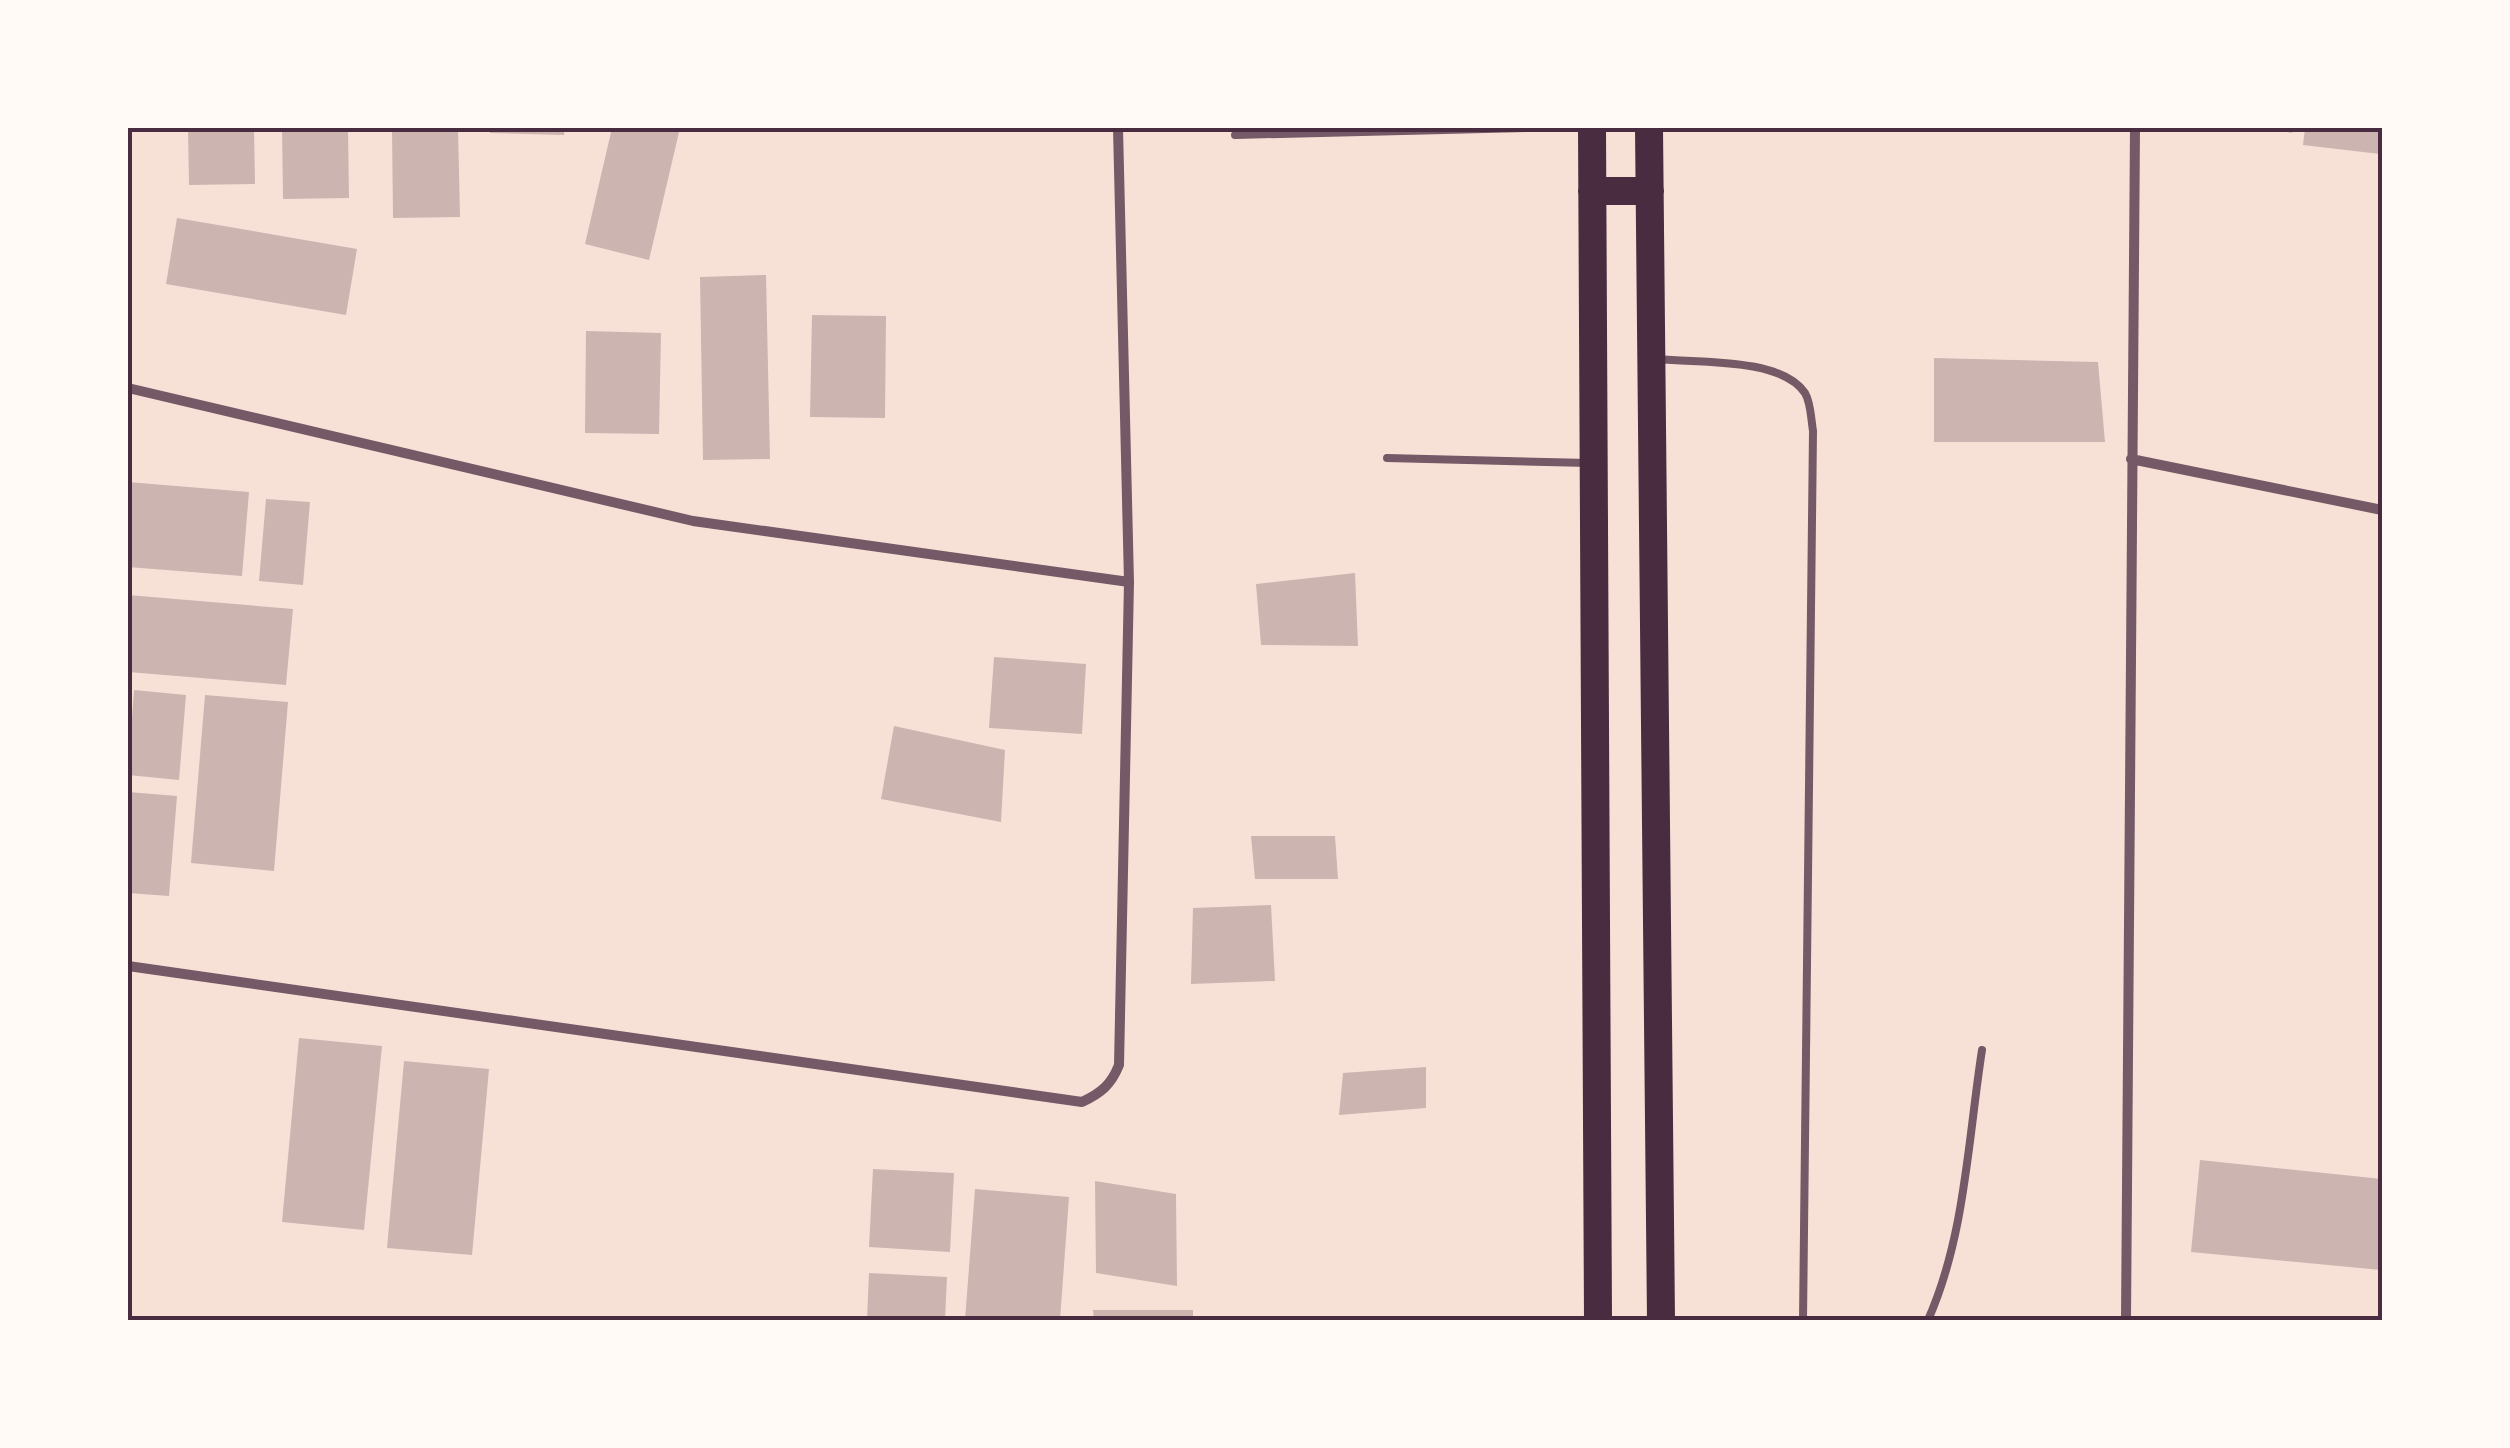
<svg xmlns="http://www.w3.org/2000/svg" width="2510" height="1448" viewBox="0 0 2510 1448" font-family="'Titillium Web',sans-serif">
	<rect width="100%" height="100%" fill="#f7e1d7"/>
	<path fill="#ccb4b1" d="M188,128H254L255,184L189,185Z
		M282,128H348L349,198L283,199Z
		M392,128H458L460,217L393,218Z
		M490,128H565L564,135L490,133Z
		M612,128H680L649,260L585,244Z
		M2269,128H2293L2292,133Z
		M2305,128H2382L2380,154L2303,145Z
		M177,218L357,249L346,315L166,284Z
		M766,275L770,459L703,460L700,277Z
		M812,315L886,316L885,418L810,417Z
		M586,331L661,333L659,434L585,433Z
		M1934,358L2098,362L2105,442H1934Z
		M128,482L249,492L242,576L128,567Z
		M266,499L310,502L303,585L259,581Z
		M1355,573L1358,646L1261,645L1256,584Z
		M128,595L293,609L286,685L128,672Z
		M994,657L1086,664L1082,734L989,728Z
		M134,690L186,695L179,780L128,775Z
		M205,695L288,702L274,871L191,863Z
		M894,726L1005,750L1001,822L881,799Z
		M128,792L177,796L169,896L128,893Z
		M1251,836H1335L1338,879H1255Z
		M1271,905L1275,981L1191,984L1193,908Z
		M299,1038L382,1046L364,1230L282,1222Z
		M404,1061L489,1069L472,1255L387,1248Z
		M1426,1067V1108L1339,1115L1343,1073Z
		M2200,1160L2382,1179L2381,1270L2191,1252Z
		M873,1169L954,1173L950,1252L869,1247Z
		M1095,1181L1176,1194L1177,1286L1096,1273Z
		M975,1189L1069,1197L1060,1320H965Z
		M869,1273L947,1277L945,1320H867Z
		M1093,1310H1193V1320H1094Z"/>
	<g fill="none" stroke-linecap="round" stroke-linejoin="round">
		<path stroke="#755966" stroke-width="8" d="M1235,135L1527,128
			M1656,359C1696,363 1781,357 1805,393C1811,403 1811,419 1813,431L1803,1320
			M1387,458L1589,463
			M1928,1320C1965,1237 1968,1140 1982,1050"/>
		<path stroke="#755966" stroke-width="10" d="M128,388L693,521L1129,582
			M2131,459L2382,510
			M128,966L1082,1102C1101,1093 1111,1085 1119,1065L1129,582L1118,128
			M2126,1320L2135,128"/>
		<path stroke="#4a2c40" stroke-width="28" d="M1592,128L1598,1320
			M1649,128L1661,1320
			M1592,191H1650"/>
	</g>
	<rect width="2510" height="1448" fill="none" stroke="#fffaf5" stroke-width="260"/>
	<rect x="130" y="130" width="2250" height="1188" fill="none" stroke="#4a2c40" stroke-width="4"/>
</svg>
